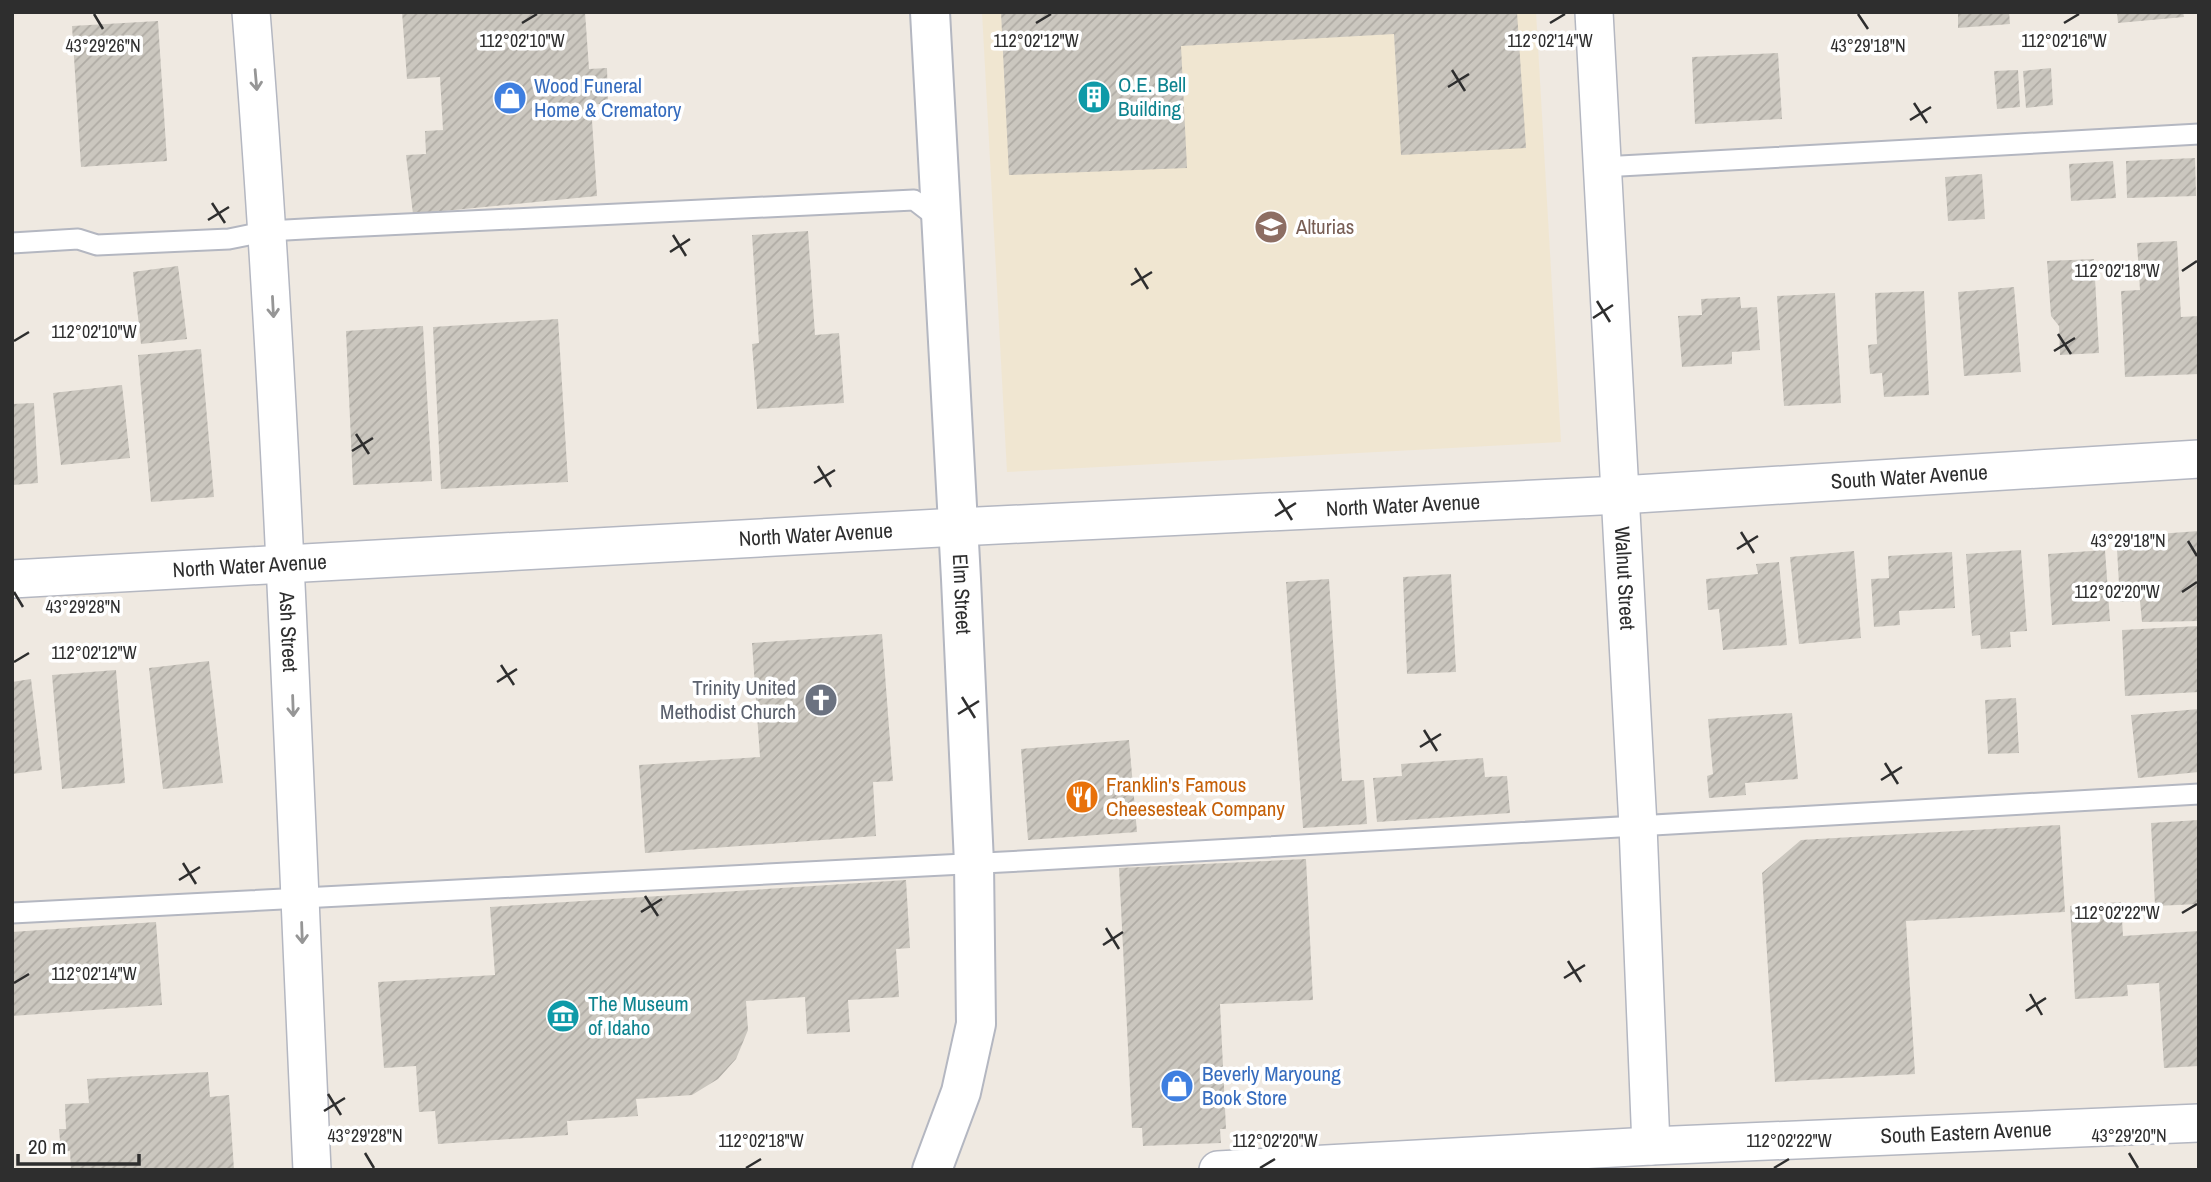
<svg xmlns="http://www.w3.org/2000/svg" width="2211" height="1182" viewBox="0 0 2211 1182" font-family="'Archivo Narrow',sans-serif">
	<defs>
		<pattern id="building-hatch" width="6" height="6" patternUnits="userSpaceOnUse" patternTransform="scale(1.75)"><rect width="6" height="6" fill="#cbc7bf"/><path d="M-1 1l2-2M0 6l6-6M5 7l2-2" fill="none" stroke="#afaba4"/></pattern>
	</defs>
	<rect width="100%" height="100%" fill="#efe9e1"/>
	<path fill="#f0e6d1" d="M982,12H1536L1561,442L1007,472Z"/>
	<path fill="url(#building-hatch)" d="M402,12H585L589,69L607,68L608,103L591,105L597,196L413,214L406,155L426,154L425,131L443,130L440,77L407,79Z
		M1001,12H1517L1526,148L1401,155L1394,34L1181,46L1187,168L1009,175Z
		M1958,12H2009L2010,24L1958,28Z
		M2117,12H2183L2184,17L2118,23Z
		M158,21L167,161L81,167L72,26Z
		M1778,53L1782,119L1695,124L1692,57Z
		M2051,68L2053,105L2026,108L2023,71Z
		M2018,70L2020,107L1997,109L1994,71Z
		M2195,158L2196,196L2127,198L2126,161Z
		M2113,161L2116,198L2071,201L2069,164Z
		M1982,174L1985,219L1948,221L1945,177Z
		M808,231L815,335L839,333L844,403L757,409L752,344L759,343L752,235Z
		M2177,241L2181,317L2199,316V374L2125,377L2121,291L2140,290L2137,243Z
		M2094,259L2099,353L2060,355L2059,326L2051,316L2047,261Z
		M178,266L187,339L141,344L133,272Z
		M2014,287L2021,372L1964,376L1958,292Z
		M1924,291L1929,395L1884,397L1882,373L1870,374L1868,345L1877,344L1875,293Z
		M1835,293L1841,403L1784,406L1777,296Z
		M1740,297L1741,308L1757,307L1760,350L1732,352V364L1682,367L1678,316L1702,315L1701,299Z
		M558,319L568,482L441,489L433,327Z
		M423,326L432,481L353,485L346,331Z
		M201,349L214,497L151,502L138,355Z
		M122,385L130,458L61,465L53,393Z
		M34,403L38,483L12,485V404Z
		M2199,531V621L2142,622L2140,601L2120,602L2117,549L2145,547L2144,535Z
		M2021,550L2027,631L2010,632L2011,647L1981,649L1980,635L1972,636L1966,554Z
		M2105,550L2110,621L2052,625L2048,554Z
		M1854,551L1861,638L1799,644L1790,557Z
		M1952,552L1955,608L1899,611L1900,625L1874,627L1871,579L1889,578L1888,556Z
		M1779,562L1787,645L1723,650L1719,609L1708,610L1706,579L1758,574L1756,564Z
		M1451,574L1456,672L1407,674L1403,577Z
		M1329,579L1342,781L1364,780L1367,824L1303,828L1286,582Z
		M2199,626V692L2125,696L2122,630Z
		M882,634L893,781L873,782L876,836L645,853L639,765L760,757L752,643Z
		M209,661L223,783L163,789L149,668Z
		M116,670L125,783L62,789L52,675Z
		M31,679L42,770L12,774V682Z
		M2016,698L2019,753L1988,754L1985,700Z
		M2199,709V772L2138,778L2131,715Z
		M1792,713L1798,779L1745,783L1746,795L1709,798L1707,776L1713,774L1708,719Z
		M1129,740L1137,832L1028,840L1021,749Z
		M1483,758L1485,777L1507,776L1510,813L1377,822L1373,778L1402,776L1401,764Z
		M2199,820V904L2155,906L2151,823Z
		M2060,825L2065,912L1906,921L1915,1074L1775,1082L1762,873L1801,840Z
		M1306,859L1313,1000L1220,1004L1226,1129H1220L1221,1143L1143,1146L1142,1128H1132L1119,868Z
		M906,880L910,948L896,949L899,997L848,1000L850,1032L807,1034L805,997L746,1001L748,1030L736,1059L718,1079L692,1095L636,1099L638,1116L567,1121L568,1135L438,1144L435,1111L419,1112L416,1066L384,1068L378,982L495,975L490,907Z
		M2121,902L2123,936L2199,931V1066L2164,1068L2159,983L2127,985L2128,996L2075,999L2070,906Z
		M156,922L162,1005L12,1016V932Z
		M208,1072L210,1097L229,1095L234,1170H71L70,1151L61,1152L59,1129H66L65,1104L89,1103L87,1079Z"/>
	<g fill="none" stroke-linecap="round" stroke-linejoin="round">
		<defs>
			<path id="service" d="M1602,167L2199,134
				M12,243L78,239L97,245L229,239L268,231L322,228L914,200L940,220
				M12,913L1021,861L2199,794"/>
			<g id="minor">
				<path id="s1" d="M251,12C282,398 294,784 312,1170"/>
				<path id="s2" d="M1594,12L1638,826L1651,1146"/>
				<path id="s3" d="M12,579L958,527L1620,495L2199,459"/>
				<path id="s4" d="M1218,1170L1651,1146L2199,1123"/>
			</g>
			<g id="tertiary">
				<path id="s5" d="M930,12L961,579L974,863L976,1024L961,1092L932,1170"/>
			</g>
		</defs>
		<use href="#service" stroke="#b4b7c1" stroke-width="23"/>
		<use href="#minor" stroke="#b4b7c1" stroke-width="40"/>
		<use href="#tertiary" stroke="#b4b7c1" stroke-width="42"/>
		<use href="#service" stroke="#fff" stroke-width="19"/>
		<use href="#minor" stroke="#fff" stroke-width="37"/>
		<use href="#tertiary" stroke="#fff" stroke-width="38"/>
	</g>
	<defs><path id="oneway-shaft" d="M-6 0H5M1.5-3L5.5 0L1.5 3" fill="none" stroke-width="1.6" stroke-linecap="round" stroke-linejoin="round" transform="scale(1.75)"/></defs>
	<g stroke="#969696">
		<use href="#oneway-shaft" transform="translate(256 80) rotate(85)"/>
		<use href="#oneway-shaft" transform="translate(273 307) rotate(87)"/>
		<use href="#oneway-shaft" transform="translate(293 706) rotate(88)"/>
		<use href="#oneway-shaft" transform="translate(302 933) rotate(88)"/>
	</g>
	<path fill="none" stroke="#2e2e2e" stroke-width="2.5" d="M94,14L103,29M1858,14L1868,29M522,23L537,14M1036,23L1051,14M1550,23L1565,14M2064,23L2079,14M1452,70L1465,91M1448,87L1469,74M1914,103L1927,123M1910,120L1931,107M212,203L225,223M208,220L229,207M673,235L686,256M670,252L690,239M1135,268L1148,289M2182,271L2197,261M1131,285L1152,272M1597,301L1610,322M1593,318L1613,305M2058,334L2071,354M14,341L29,332M2054,351L2075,338M356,434L369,454M352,451L373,438M818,466L831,487M814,483L835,470M1279,499L1292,520M1275,516L1296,503M1741,532L1754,553M2188,541L2197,556M1737,549L1758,536M14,592L23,607M2182,592L2197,582M14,662L29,653M501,665L514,685M497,682L517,669M962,697L975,718M958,714L979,701M1424,730L1437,751M1420,747L1441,734M1885,763L1898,784M1881,780L1902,767M183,863L196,884M179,880L200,867M645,896L658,916M641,912L662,899M2182,913L2197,904M1106,928L1119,949M1103,945L1123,932M1568,961L1581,982M1564,978L1585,965M14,983L29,974M2030,994L2042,1015M2026,1011L2046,998M328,1094L341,1115M324,1111L345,1098M365,1153L374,1168M2129,1153L2138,1168M746,1168L761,1159M1260,1168L1275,1159M1774,1168L1789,1159"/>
	<defs>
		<symbol id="building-disc" viewBox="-11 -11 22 22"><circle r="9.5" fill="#0f9aa8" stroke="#fff"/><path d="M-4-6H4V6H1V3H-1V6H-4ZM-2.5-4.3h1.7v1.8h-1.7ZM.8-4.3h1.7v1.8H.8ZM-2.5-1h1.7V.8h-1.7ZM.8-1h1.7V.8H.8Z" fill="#fff"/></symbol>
		<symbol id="shop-disc" viewBox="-11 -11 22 22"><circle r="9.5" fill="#3f7fe0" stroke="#fff"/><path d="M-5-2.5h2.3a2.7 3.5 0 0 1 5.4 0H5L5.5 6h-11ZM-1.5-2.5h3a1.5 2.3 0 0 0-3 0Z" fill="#fff"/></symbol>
		<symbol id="school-disc" viewBox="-11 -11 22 22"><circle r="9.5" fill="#8d6e63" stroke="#fff"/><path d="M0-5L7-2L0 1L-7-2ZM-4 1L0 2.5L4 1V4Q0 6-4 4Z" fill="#fff"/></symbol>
		<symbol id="church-disc" viewBox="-11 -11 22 22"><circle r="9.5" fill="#6b7280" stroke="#fff"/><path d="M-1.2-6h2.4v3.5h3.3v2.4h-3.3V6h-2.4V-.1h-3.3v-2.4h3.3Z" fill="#fff"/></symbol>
		<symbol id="restaurant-disc" viewBox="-11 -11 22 22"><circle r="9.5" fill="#e8710a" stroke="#fff"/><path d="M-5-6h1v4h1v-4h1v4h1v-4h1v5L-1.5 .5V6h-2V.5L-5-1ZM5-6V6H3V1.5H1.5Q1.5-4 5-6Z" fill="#fff"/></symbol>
		<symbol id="museum-disc" viewBox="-11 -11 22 22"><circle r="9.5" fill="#0f9aa8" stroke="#fff"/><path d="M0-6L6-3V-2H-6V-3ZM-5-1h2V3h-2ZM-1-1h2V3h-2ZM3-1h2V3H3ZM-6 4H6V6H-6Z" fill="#fff"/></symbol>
	</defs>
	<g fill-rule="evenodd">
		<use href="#building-disc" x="1075" y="78" width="38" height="38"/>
		<use href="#shop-disc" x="491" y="79" width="38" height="38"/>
		<use href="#school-disc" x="1252" y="208" width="38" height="38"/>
		<use href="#church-disc" x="802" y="681" width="38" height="38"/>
		<use href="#restaurant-disc" x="1063" y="778" width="38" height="38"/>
		<use href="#museum-disc" x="544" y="997" width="38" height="38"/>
		<use href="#shop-disc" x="1158" y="1067" width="38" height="38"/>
	</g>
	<g text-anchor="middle" stroke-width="7" stroke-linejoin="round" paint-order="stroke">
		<g font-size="21" fill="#0d838f" stroke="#fff" text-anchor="start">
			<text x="1118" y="92">O.E. Bell<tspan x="1118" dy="24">Building</tspan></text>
			<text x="588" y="1011">The Museum<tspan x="588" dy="24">of Idaho</tspan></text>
		</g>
		<g font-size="21" fill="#366cbe" stroke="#fff" text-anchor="start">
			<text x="534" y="93">Wood Funeral<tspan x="534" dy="24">Home &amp; Crematory</tspan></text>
			<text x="1202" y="1081">Beverly Maryoung<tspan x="1202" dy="24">Book Store</tspan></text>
		</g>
		<g font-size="21" fill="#785e54" stroke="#fff" text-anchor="start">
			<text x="1296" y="234">Alturias</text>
		</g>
		<g font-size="21" fill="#2e2e2e" stroke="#fff">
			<text dy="7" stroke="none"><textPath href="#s3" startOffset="1900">South Water Avenue</textPath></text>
			<text dy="7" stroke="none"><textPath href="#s3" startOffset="1393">North Water Avenue</textPath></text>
			<text dy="7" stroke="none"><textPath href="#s3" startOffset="805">North Water Avenue</textPath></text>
			<text dy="7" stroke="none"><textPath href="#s3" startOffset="238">North Water Avenue</textPath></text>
			<text dy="7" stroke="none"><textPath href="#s2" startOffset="567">Walnut Street</textPath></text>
			<text dy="7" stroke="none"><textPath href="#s5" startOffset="583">Elm Street</textPath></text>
			<text dy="7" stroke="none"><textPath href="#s1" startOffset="621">Ash Street</textPath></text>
			<text dy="7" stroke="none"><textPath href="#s4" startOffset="749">South Eastern Avenue</textPath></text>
		</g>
		<g font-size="21" fill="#5b616d" stroke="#fff" text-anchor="end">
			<text x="796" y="695">Trinity United<tspan x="796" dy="24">Methodist Church</tspan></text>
		</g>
		<g font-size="21" fill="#c56008" stroke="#fff" text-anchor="start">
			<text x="1106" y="792">Franklin's Famous<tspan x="1106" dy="24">Cheesesteak Company</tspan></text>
		</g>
	</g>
	<g font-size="18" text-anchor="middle" fill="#2e2e2e" stroke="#fff" stroke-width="7" stroke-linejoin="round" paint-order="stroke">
		<text x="522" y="47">112°02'10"W</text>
		<text x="1036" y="47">112°02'12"W</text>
		<text x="1550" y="47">112°02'14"W</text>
		<text x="2064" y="47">112°02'16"W</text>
		<text x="103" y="52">43°29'26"N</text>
		<text x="1868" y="52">43°29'18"N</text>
		<text x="2117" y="277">112°02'18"W</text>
		<text x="94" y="338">112°02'10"W</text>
		<text x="2128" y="547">43°29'18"N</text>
		<text x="2117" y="598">112°02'20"W</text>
		<text x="83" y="613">43°29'28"N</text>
		<text x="94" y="659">112°02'12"W</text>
		<text x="2117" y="919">112°02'22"W</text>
		<text x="94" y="980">112°02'14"W</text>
		<text x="365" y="1142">43°29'28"N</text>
		<text x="2129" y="1142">43°29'20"N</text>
		<text x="761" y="1147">112°02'18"W</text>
		<text x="1275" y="1147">112°02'20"W</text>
		<text x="1789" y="1147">112°02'22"W</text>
	</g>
	<rect width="2211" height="1182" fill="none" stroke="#2e2e2e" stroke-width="28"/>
	<path d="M18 1154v10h121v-10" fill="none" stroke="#2e2e2e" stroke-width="3.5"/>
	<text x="28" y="1154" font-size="21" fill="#2e2e2e" stroke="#ffffff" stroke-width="5" paint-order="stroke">20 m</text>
</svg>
